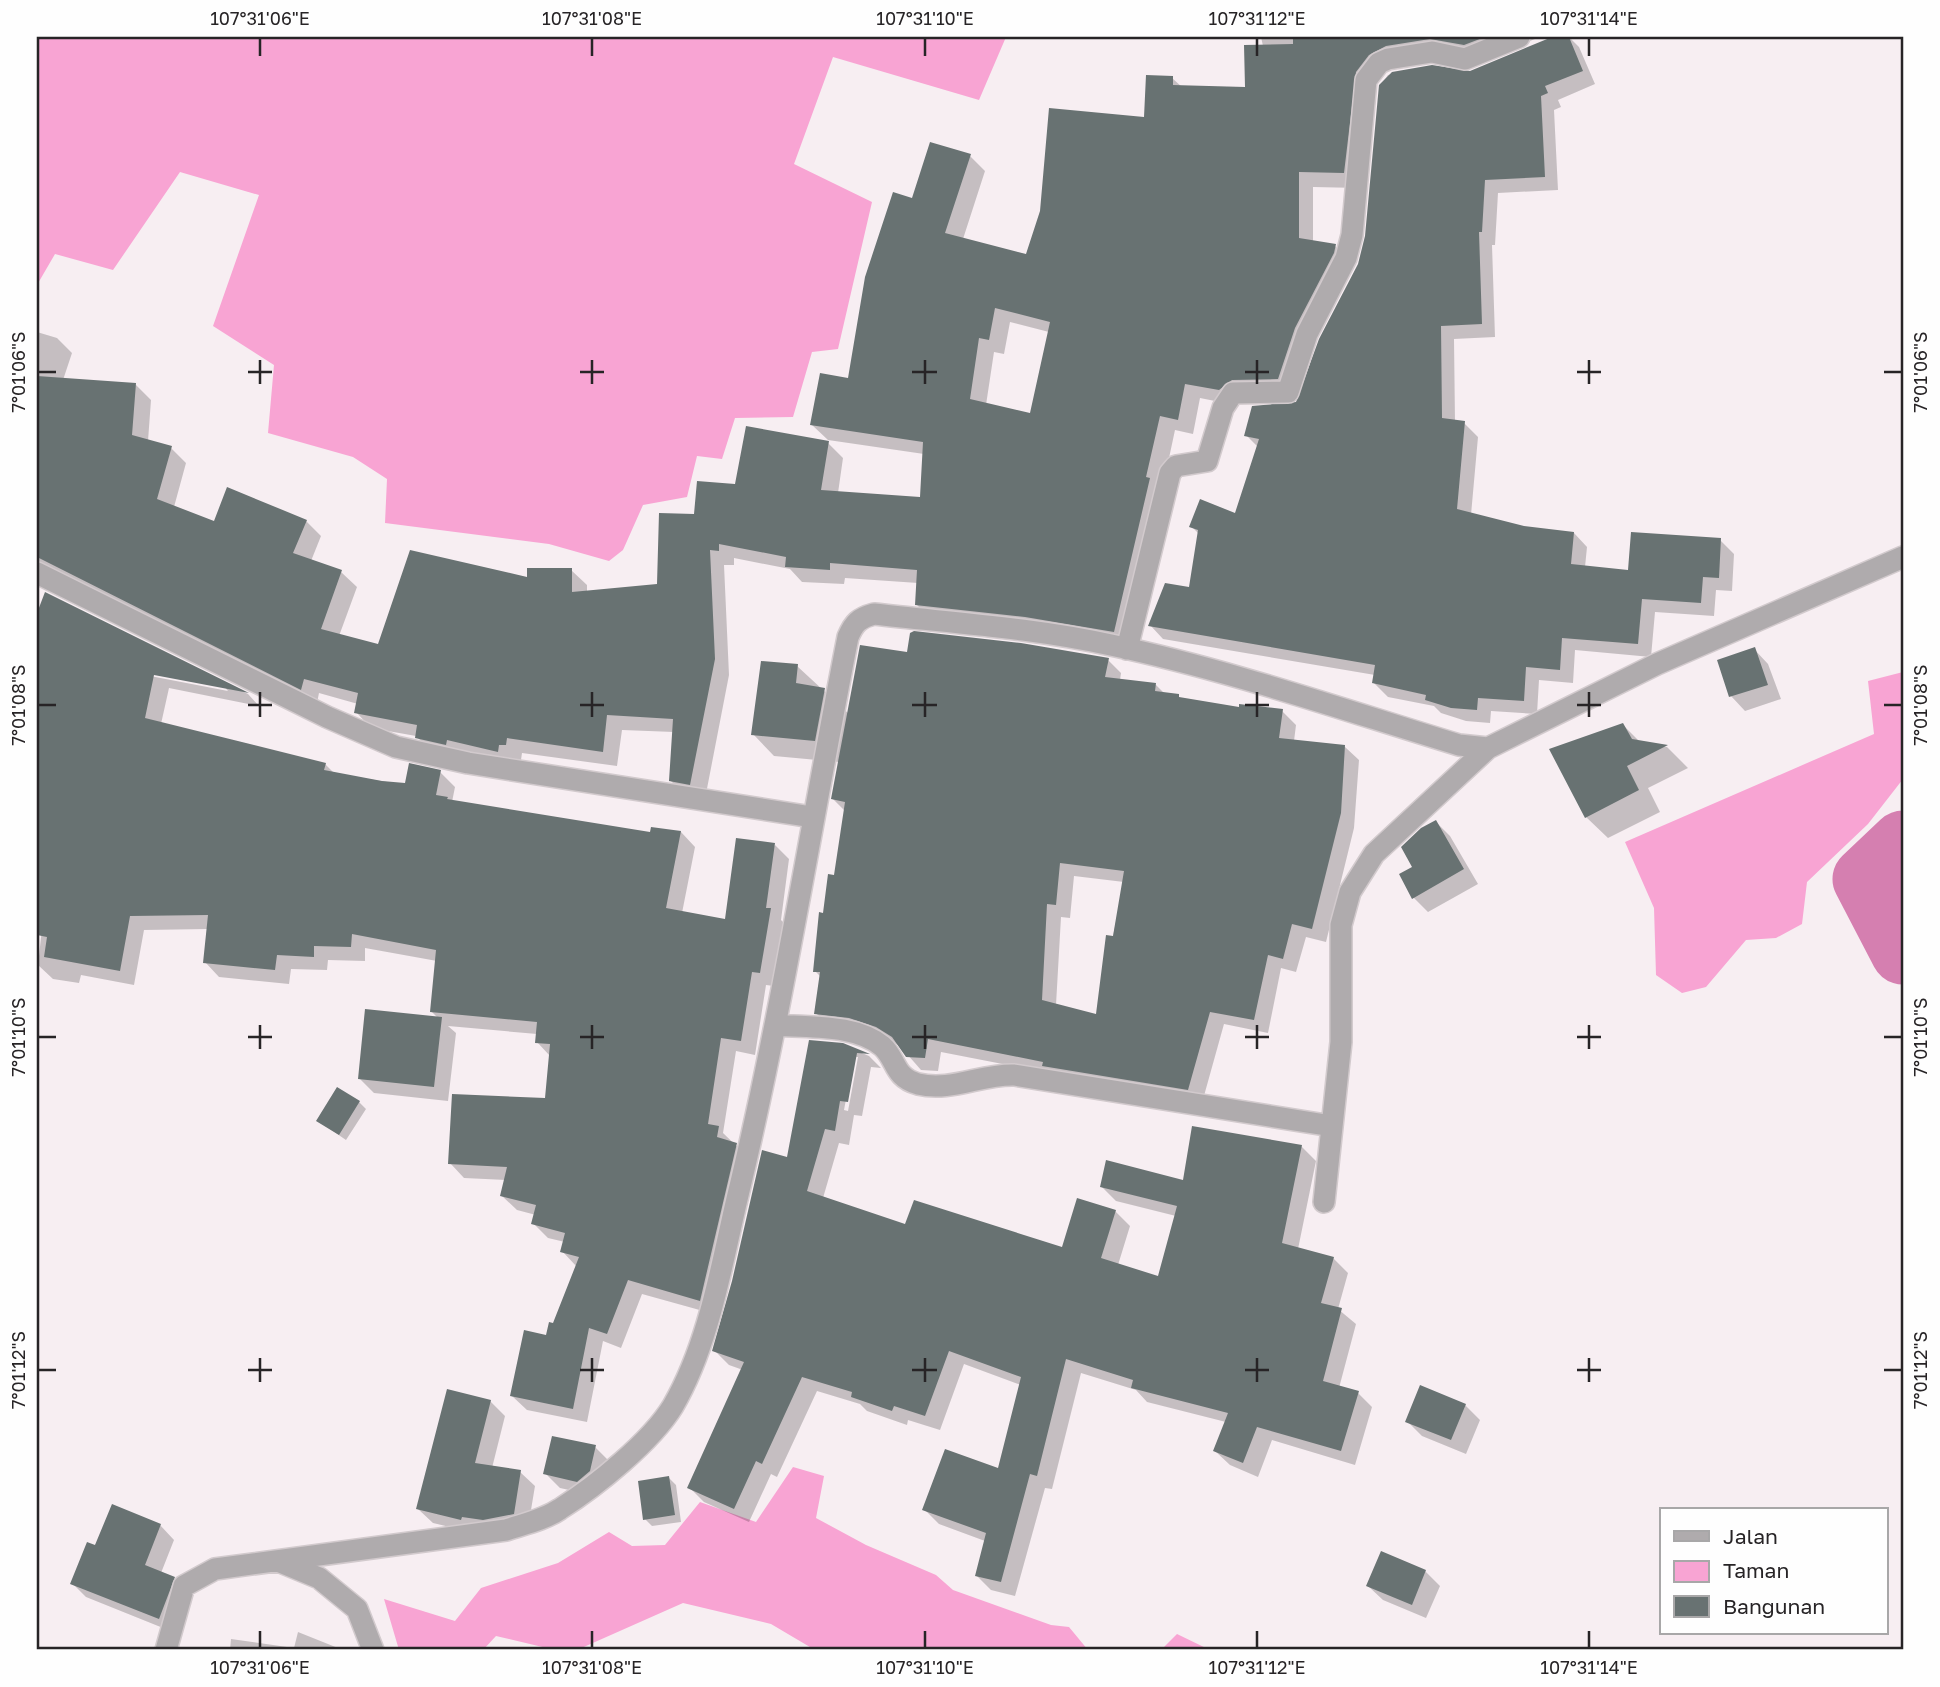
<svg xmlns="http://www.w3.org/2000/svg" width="1940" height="1687" viewBox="0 0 1940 1687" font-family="'Golos Text',sans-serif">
	<rect width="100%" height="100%" fill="#f7eef2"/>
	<path fill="#f8a4d3" d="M37,37H1006L979,100L833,57L794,164L872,202L838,349L812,352L793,417L735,418L722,459L697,456L687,497L643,505L623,550L609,561L549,544L385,523L387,479L353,457L268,433L274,365L213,326L259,195L180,172L113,270L55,254L37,285Z
		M1903,672V779L1868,824L1807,882L1802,924L1776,938L1746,940L1706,987L1682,993L1656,975L1654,908L1625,842L1874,734L1868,681Z
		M793,1467L824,1476L816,1518L866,1545L936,1575L953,1590L1051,1625L1069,1627L1088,1650H815L771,1624L683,1603L577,1650H555L496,1636L483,1650H399L384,1599L455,1621L481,1588L558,1563L609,1532L632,1546L665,1545L700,1502L756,1522Z
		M1177,1634L1210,1650H1161Z"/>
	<path fill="#0003" fill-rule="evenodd" d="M1261,37H1534L1535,39L1480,60L1446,54L1384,70L1368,95L1359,188L1313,187V242L1335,246L1350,261L1310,344L1293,394L1248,395L1235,405L1200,398L1193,434L1175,430L1129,646L932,620L917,605L918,583L845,578L844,584L802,582L790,569L734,558V565H724L729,675L705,799L686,796L671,781L674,732L622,730L617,766L522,753L521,760L514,759L513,766L432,752L416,736L371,728L356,712L358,704L319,693L317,703L37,566V332L57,338L72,353L63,380L136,385L151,400L148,441L171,448L186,463L174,507L215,523L306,521L321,536L311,561L341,572L357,587L339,636L379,646L528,579L571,570L587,585V593L659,585L696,516L737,486L828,443L843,458L838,493L922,499L924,454L828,440L812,425L849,380L914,200L970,156L985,171L963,239L1027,256L1146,119L1172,78L1182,87L1247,89L1263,46ZM1010,322L1049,332L1032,415L986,405L994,352L1004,354Z
		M1557,37H1569L1579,47L1595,84L1558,100L1561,107L1554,110L1558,190L1498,193L1495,245H1492L1495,337L1454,339L1455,422L1464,423L1478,437L1471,515L1523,528L1574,533L1587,547L1585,567L1630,572L1720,540L1734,554L1732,591L1716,590L1714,616L1655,612L1651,657L1575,650L1573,683L1539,680L1537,714L1491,711L1490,723L1466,721L1441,713L1434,706L1388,697L1374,683L1375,675L1163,639L1150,625L1191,589L1199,534L1191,526L1236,515L1258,447L1246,435L1302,398L1359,264L1367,236L1380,86L1388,75L1432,67L1470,73Z
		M46,594L248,694L259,706L169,688L161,724L325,764L335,774L407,785L440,772L455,787L452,802L651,834L681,832L695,847L682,913L727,921L775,845L789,859L781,920L785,924L774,986L766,985L755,1055L736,1051L723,1133L750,1159L714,1314L642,1294L621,1348L603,1341L587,1422L527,1410L512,1396L554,1325L577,1267L562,1251L565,1242L548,1238L533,1223L536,1215L517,1210L502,1196L506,1180L464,1178L450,1163L546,1100L550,1056L537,1042V1034L448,1026L456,1033L448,1101L374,1093L359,1078L439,1019L431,1011L437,961L365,948V961L328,960L327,970L291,969L289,984L219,977L205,962L208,929L144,930L134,985L81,975L79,983L53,979L38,965L44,910L37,908V618ZM146,671L224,686L228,691L145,675Z
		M1754,649L1768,664L1781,699L1745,711L1731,696L1719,661Z
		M908,654L1107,659L1121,673L1120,680L1156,685L1165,694L1181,699L1240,709L1282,711L1296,725L1294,741L1345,747L1359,760L1354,828L1326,942L1306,937L1296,972L1281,968L1268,1033L1224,1024L1202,1103L941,1052L938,1071L921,1070L900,1046L879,1035L830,1027L816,1013L821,977L815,971L825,915L836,877L845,811L833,799L839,762L774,756L753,734L797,666L849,714ZM1074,876L1124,882L1097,1016L1056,1005L1061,917L1070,918Z
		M1623,725L1641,743L1667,747L1688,768L1648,788L1660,812L1608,838L1586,817Z
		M1436,822L1450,836L1478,884L1428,912L1414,898V868Z
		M843,1045L869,1056L881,1068L871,1067L862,1116L854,1115L849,1145L839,1143L823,1198L906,1226L1063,1249L1115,1211L1130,1226L1118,1265L1160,1279L1176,1216L1116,1201L1101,1186L1184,1182L1301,1146L1316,1161L1298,1249L1333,1258L1348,1273L1338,1309L1356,1324L1339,1388L1358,1393L1372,1407L1355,1465L1272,1440L1258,1477L1230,1465L1215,1451L1226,1422L1147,1402L1136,1390L1081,1373L1052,1489L1045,1488L1015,1596L991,1590L976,1575L985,1541L939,1524L924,1509L999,1471L1021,1385L964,1364L940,1430L908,1420L907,1425L867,1411L860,1404L817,1391L777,1477L771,1474L749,1522L704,1502L689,1487L743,1370L729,1365L714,1350L789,1160ZM854,1057H858L848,1111L844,1110Z
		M359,1102L366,1109L346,1140L318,1121Z
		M490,1401L505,1416L492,1468L520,1472L535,1486L528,1528L475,1533L433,1523L418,1509Z
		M1465,1405L1480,1420L1466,1454L1422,1436L1407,1421Z
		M595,1447L609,1461L592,1495L560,1488L545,1473Z
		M669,1478L676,1485L681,1522L652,1526L645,1519Z
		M160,1525L174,1540L161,1573L174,1578L188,1593L173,1632L86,1597L72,1583L96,1547Z
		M1425,1571L1440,1586L1426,1618L1383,1600L1368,1586Z
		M298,1632L343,1650H230L231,1639L294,1648Z"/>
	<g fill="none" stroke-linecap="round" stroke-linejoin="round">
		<path stroke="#d57fb0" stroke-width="65" d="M1903,843L1865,879L1903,952"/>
	</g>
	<path fill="#687272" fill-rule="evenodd" d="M1293,37H1485L1464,45L1430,39L1386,46L1369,55L1356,72L1344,173L1299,172V238L1336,244L1334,253L1295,328L1278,379L1232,380L1219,390L1185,384L1178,420L1160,416L1146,477L1150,478L1114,632L1025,617L915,605L917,570L830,563V570L785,567L786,557L719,544V551L710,550L715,659L690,785L669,781L673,719L607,715L603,752L507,738L506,745H499L498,752L447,740L446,745L415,738L417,725L354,713L358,693L304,679L301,690L37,557V376L136,383L132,435L172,446L157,499L214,521L227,487L307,520L293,553L342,570L321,629L378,644L410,550L527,577V568H572V592L657,584L659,513L694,514L697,481L735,484L746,426L829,441L821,490L920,497L923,442L810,425L820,373L848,378L865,277L893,192L912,198L930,142L971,154L945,233L1026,254L1040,211L1049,108L1144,117L1146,75L1173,76V85L1245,87L1244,45L1293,44ZM995,308L1050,322L1030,413L970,399L979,338L989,340Z
		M1552,37H1569L1583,71L1545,86L1548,93L1541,96L1545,177L1485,180L1482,232H1479L1482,324L1441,326L1442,418L1465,421L1457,509L1524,526L1574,532L1571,564L1628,570L1631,532L1721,538L1719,578L1703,577L1701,603L1642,599L1638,644L1562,638L1560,670L1526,667L1524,701L1478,698L1477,710L1451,708L1425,700L1426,695L1372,683L1375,665L1148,626L1165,583L1189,587L1198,530L1189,527L1200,499L1235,513L1259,439L1244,436L1252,406L1296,402L1319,339L1358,264L1365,236L1379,85L1392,72L1432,65L1470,71Z
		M45,592L249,693L154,675L145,718L326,763L324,770L382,781L405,783L409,763L441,770L436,795L448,797L447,799L650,832L651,827L681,831L666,908L725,919L736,838L775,843L766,908H771L760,973L752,972L741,1041L721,1038L708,1124L719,1126L717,1137L737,1143L700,1301L628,1280L607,1334L589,1328L573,1409L510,1396L524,1330L546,1335L549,1322L553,1323L579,1257L560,1252L565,1233L531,1224L536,1205L500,1196L507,1167L448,1164L452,1094L545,1098L550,1044L535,1043L537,1022L430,1012L436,950L352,934L351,947L314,946V957L277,955L275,970L203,963L208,915L130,916L120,971L44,957L47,937L37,935V613Z
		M914,631L1021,643L1109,658L1105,677L1156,683L1155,691L1179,694V697L1239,707V704L1283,709L1279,738L1345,745L1341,813L1312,929L1292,924L1283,959L1268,955L1254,1020L1210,1012L1188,1090L1042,1066L1043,1062L928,1039L925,1058L906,1057L892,1037L876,1027L849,1018L814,1014L820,972H813L819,912L823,913L828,874L834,875L845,802L831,799L860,645L907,652L910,633ZM1060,863L1124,871L1113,936L1106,935L1096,1014L1042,1000L1047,904L1056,905Z
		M1755,647L1768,685L1729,697L1717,660Z
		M761,661L798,664L796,683L825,688L815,741L751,735Z
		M1623,723L1632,739L1668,745L1627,766L1639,790L1585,818L1549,749Z
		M1436,820L1464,869L1412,899L1399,874L1412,867L1401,847L1421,828Z
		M365,1009L442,1017L434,1087L358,1079Z
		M809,1040L843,1043L870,1054L857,1053L848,1102L840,1101L835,1131L825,1129L807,1191L905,1224L914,1200L1062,1247L1077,1198L1116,1210L1101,1258L1158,1276L1177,1206L1100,1187L1106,1160L1183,1180L1192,1126L1302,1145L1282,1243L1334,1257L1321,1303L1342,1308L1323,1381L1359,1391L1341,1451L1257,1427L1243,1463L1213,1451L1228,1413L1131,1388L1133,1380L1066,1359L1037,1476L1030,1474L1001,1582L975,1576L986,1533L922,1510L945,1449L998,1468L1021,1377L949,1351L925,1416L894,1406L892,1411L851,1397L852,1392L802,1377L762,1464L756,1461L734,1509L687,1488L744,1362L712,1351L732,1281L762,1150L787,1157Z
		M337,1087L360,1101L339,1135L316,1121Z
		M1420,1385L1466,1404L1451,1440L1405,1422Z
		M447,1389L491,1400L475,1463L521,1470L514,1514L483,1520L462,1517L461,1520L416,1509Z
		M552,1436L596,1445L590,1471L577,1482L543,1474Z
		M669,1476L675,1515L643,1520L638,1481Z
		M112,1504L161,1524L145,1565L175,1577L159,1619L70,1584L87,1542L95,1545Z
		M1381,1551L1426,1570L1412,1605L1366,1586Z"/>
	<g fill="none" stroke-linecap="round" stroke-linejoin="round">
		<defs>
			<path id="street" d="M37,573L327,717L396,747L468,763L812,817
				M1127,649L1170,473L1176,466L1207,461L1223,408L1233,393L1288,392L1307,334L1346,258L1352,235L1366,80L1379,63L1388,59L1432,52L1465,59L1519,37
				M777,1025C810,1028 855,1024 882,1046C897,1059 893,1077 918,1084C951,1092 981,1074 1014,1075L1332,1126
				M1324,1202L1341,1042V925L1350,892L1374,854L1488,748
				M278,1561L319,1578L357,1609L373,1650
				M166,1650L184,1586L215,1569L506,1530C524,1524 544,1520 560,1509C596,1486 651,1442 673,1406C709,1344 721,1267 737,1199C782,1013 811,824 848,637C854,623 859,618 874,614C953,623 1034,628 1111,645C1229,670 1344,710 1459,745L1488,748L1657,664L1903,557"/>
		</defs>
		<use href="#street" stroke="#d2cacd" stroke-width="24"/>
		<use href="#street" stroke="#afabad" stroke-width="21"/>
	</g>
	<path fill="none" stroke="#272426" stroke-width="2.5" d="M260,38V56M592,38V56M925,38V56M1257,38V56M1589,38V56M260,360V384M592,360V384M925,360V384M1257,360V384M1589,360V384M38,372H56M248,372H272M580,372H604M912,372H937M1245,372H1269M1577,372H1601M1884,372H1902M260,692V717M592,692V717M925,692V717M1257,692V717M1589,692V717M38,705H56M248,705H272M580,705H604M912,705H937M1245,705H1269M1577,705H1601M1884,705H1902M260,1025V1049M592,1025V1049M925,1025V1049M1257,1025V1049M1589,1025V1049M38,1037H56M248,1037H272M580,1037H604M912,1037H937M1245,1037H1269M1577,1037H1601M1884,1037H1902M260,1358V1382M592,1358V1382M925,1358V1382M1257,1358V1382M1589,1358V1382M38,1370H56M248,1370H272M580,1370H604M912,1370H937M1245,1370H1269M1577,1370H1601M1884,1370H1902M260,1631V1648M592,1631V1648M925,1631V1648M1257,1631V1648M1589,1631V1648"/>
	<rect width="1940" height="1687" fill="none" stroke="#fefefe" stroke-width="77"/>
	<rect x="1660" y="1508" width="228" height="126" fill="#fefefe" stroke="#a8a7a8" stroke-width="2"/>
	<rect x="1674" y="1531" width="35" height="10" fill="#afabad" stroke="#a8a7a8" stroke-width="2"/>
	<text x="1723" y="1544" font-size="21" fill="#272426">Jalan</text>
	<rect x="1674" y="1561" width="35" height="21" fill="#f8a4d3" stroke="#a8a7a8" stroke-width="2"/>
	<text x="1723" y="1578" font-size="21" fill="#272426">Taman</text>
	<rect x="1674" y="1596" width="35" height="21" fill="#687272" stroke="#a8a7a8" stroke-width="2"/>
	<text x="1723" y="1614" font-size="21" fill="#272426">Bangunan</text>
	<rect x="38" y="38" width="1864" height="1610" fill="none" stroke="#272426" stroke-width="2.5"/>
	<g font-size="18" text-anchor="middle" fill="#272426">
		<text x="260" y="25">107°31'06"E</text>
		<text x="592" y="25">107°31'08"E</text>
		<text x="925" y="25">107°31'10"E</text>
		<text x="1257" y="25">107°31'12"E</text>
		<text x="1589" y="25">107°31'14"E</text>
		<text transform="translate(19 372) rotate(-90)" y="6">7°01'06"S</text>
		<text transform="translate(1921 372) rotate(-90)" y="6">7°01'06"S</text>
		<text transform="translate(19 705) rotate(-90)" y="6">7°01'08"S</text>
		<text transform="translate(1921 705) rotate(-90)" y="6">7°01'08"S</text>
		<text transform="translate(19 1037) rotate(-90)" y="6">7°01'10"S</text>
		<text transform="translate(1921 1037) rotate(-90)" y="6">7°01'10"S</text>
		<text transform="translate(19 1370) rotate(-90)" y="6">7°01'12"S</text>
		<text transform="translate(1921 1370) rotate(-90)" y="6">7°01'12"S</text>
		<text x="260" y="1674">107°31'06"E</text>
		<text x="592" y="1674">107°31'08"E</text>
		<text x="925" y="1674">107°31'10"E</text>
		<text x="1257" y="1674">107°31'12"E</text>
		<text x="1589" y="1674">107°31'14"E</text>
	</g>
</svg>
